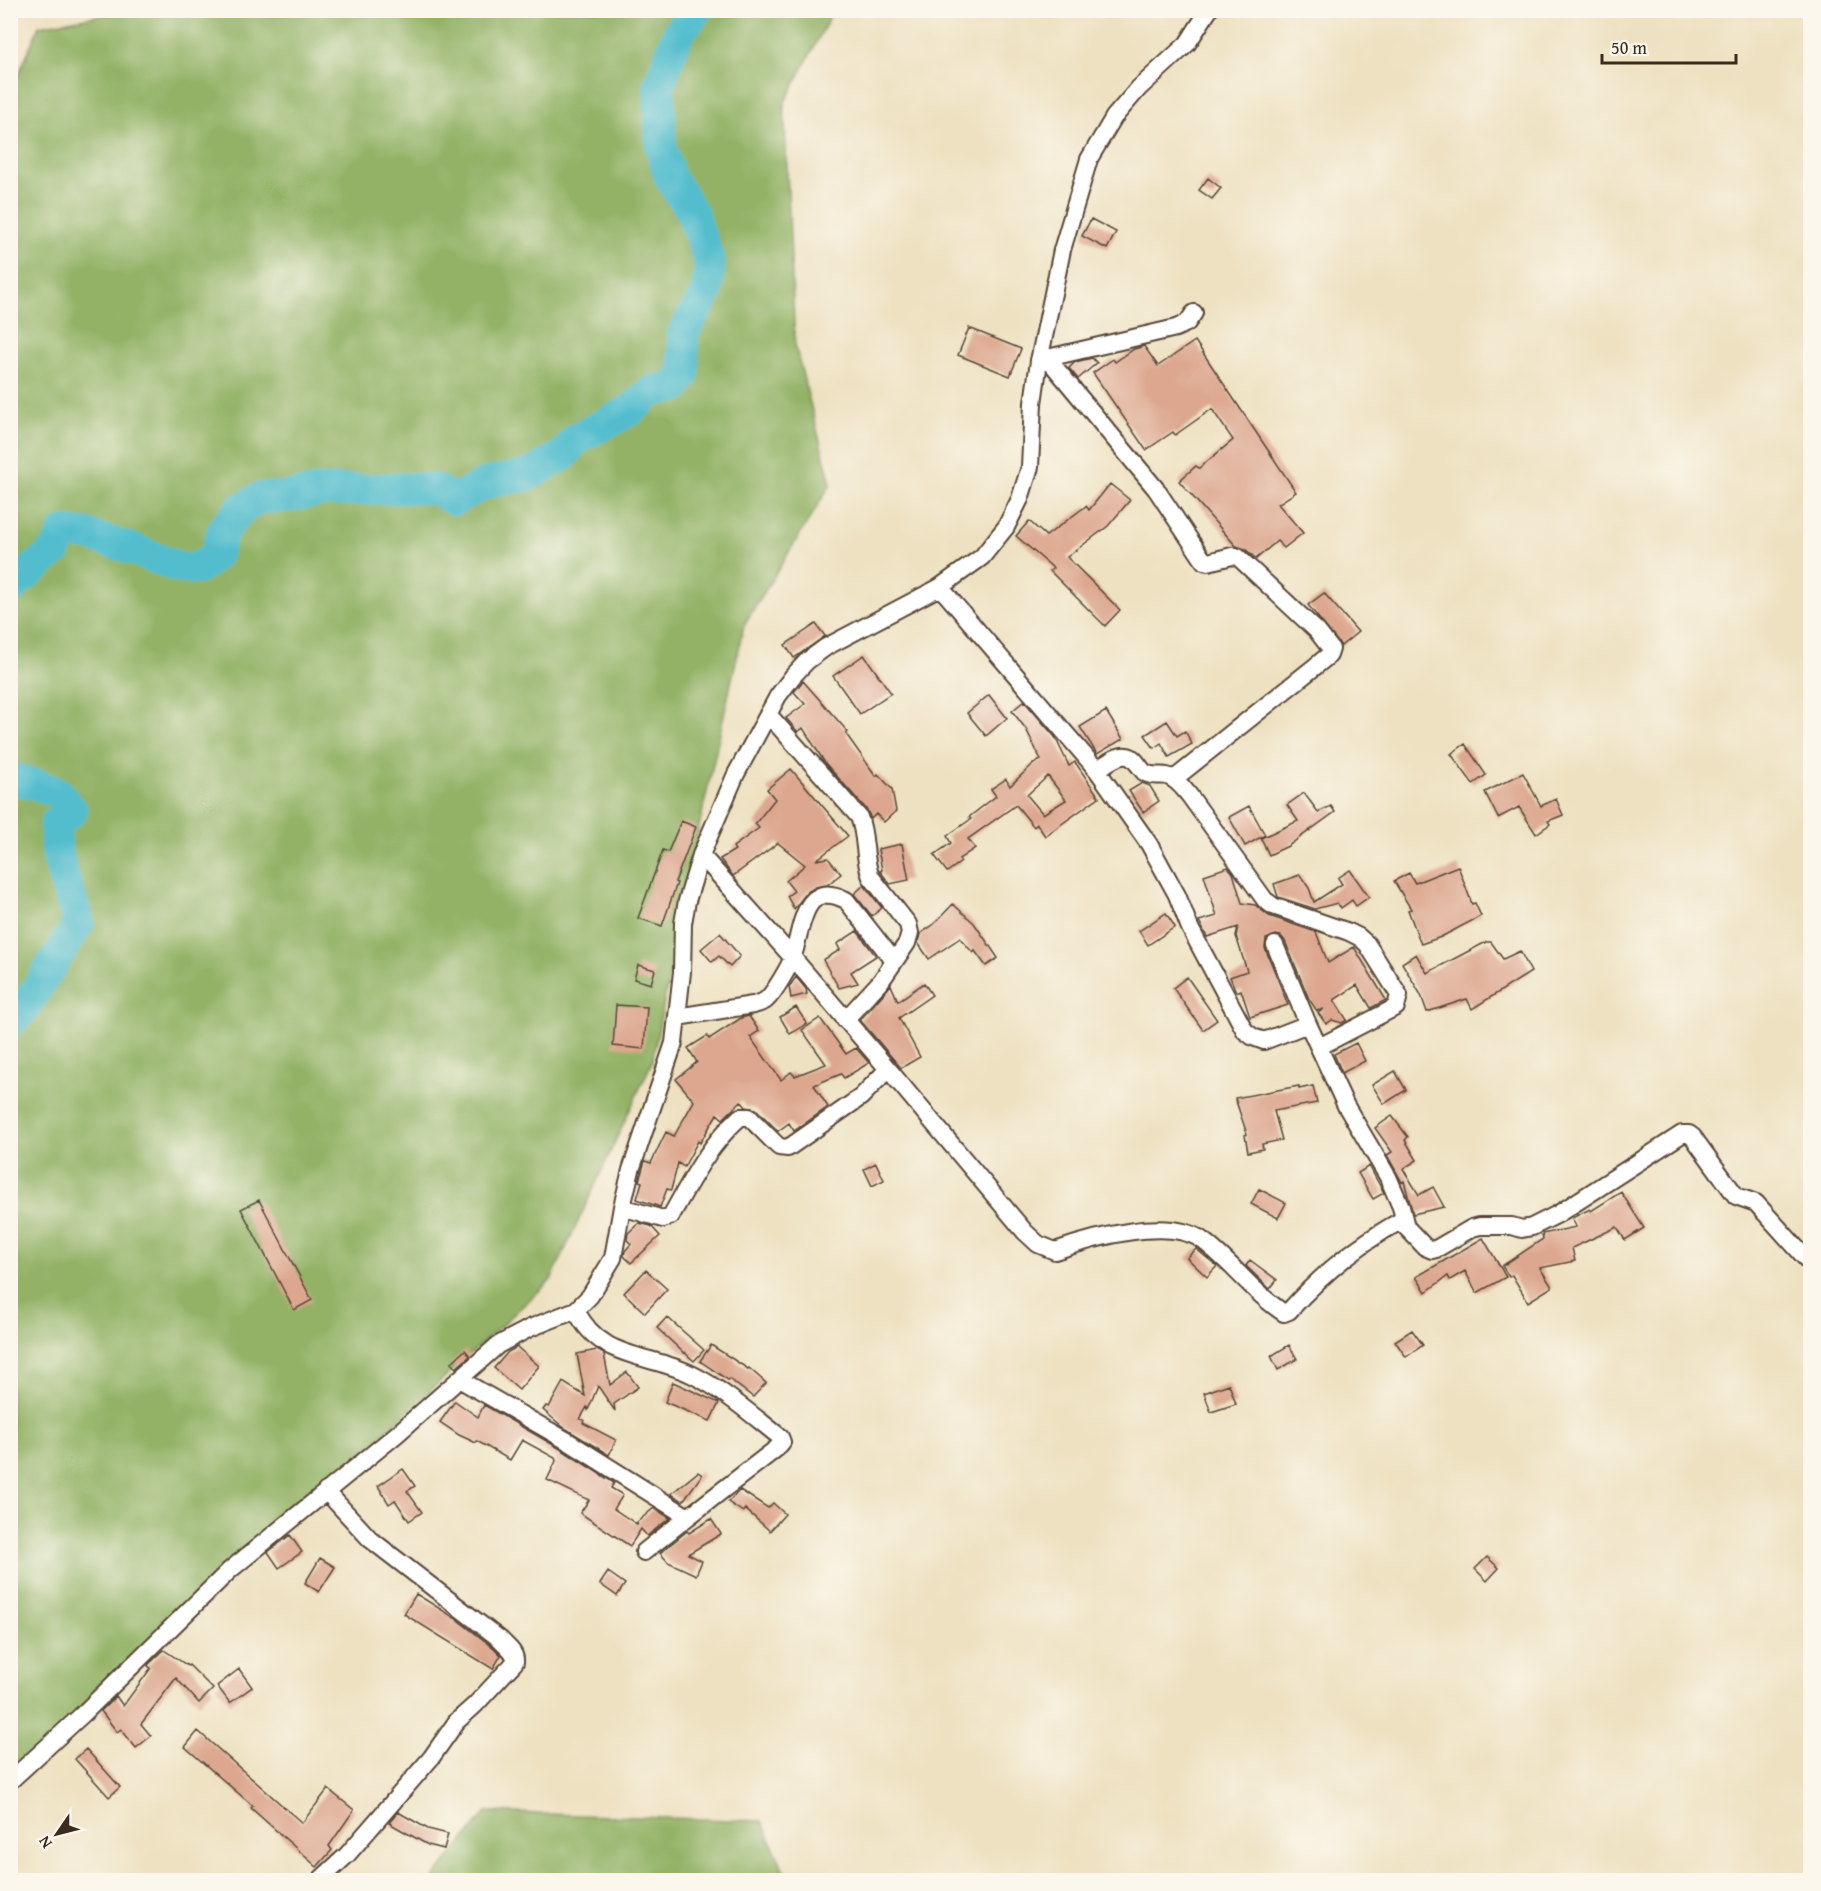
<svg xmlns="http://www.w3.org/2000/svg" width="1821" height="1891" viewBox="0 0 1821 1891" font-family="'Gentium Book Plus',serif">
	<rect width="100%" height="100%" fill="#fbf7ec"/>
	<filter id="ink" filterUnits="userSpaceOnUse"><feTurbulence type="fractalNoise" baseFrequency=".0167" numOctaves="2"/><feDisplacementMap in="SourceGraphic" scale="12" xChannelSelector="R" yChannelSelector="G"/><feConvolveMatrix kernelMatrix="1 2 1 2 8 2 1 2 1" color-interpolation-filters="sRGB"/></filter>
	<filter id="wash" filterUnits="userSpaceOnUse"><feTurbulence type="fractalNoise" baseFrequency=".008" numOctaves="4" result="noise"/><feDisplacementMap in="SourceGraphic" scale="24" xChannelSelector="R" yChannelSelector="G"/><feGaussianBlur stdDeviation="1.35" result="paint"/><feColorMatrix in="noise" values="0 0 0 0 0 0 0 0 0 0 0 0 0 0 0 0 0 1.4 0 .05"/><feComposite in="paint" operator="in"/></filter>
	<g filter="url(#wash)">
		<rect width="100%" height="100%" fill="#eee1c1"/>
		<path fill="#93b266" stroke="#676e42" stroke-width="1.5" d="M132,10L833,11L784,104L795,345L831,484L744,625L698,832L652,1062L551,1280L11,1775L10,95L39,26Z
			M486,1812L762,1821L788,1880H432Z"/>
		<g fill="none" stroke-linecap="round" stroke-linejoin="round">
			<path stroke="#52bdcd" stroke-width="32" d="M10,591L19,581L56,550L64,532L88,535L132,549L180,568L198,569L216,555L223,530L241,509L260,498L287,497L321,491L411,488L435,489L454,500L487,483L529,475L564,455L576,439L631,410L652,391L676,387L684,375L683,333L707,292L710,263L691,210L670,178L661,147L659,85L678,34L697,10
				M10,778L38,785L58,793L72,811L56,823C53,856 69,891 79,923L24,1009L10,1022"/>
		</g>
		<g id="blocks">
			<path fill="#dda78f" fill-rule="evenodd" d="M1208,178L1221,188L1212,199L1199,190Z
				M1091,219L1116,232L1107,249L1082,236Z
				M969,328L1021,349L1010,376L958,355Z
				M1195,341L1296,492L1278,504L1303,533L1284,548L1277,541L1256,559L1245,549L1236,546L1179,481L1196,466L1199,468L1233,440L1212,409L1175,435L1173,432L1146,450L1093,373L1113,359L1115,362L1134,349L1144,346L1158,366Z
				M1092,358L1097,363L1078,379L1069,368L1075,362Z
				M1110,484L1130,500L1108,526L1067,557L1120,610L1105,626L1050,571L1053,568L1016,536L1029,521L1046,536L1086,506L1089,510Z
				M1324,593L1358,632L1341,646L1308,605Z
				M816,624L825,636L794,658L785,645Z
				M864,655L891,693L860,714L833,676Z
				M803,681L848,732L846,734L876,776L878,774L892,789L896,811L884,822L876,814L871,819L867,810L825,763L803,728L798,732L786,718L805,704L794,692Z
				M989,695L1007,718L986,736L967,713Z
				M1024,701L1055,737L1069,766L1075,762L1099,797L1045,836L1037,824L1034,827L1016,805L968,839L975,848L959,859L961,862L947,872L934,855L951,843L947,836L971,819L969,817L996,796L991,789L1006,779L1010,786L1033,764L1041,760L1026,729L1012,711ZM1048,776L1066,800L1043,814L1027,795Z
				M1106,711L1123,739L1097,754L1080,727Z
				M1167,721L1177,736L1185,731L1192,744L1169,757L1161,743L1154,748L1145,735Z
				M1465,744L1486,775L1473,784L1451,754Z
				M791,769L848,836L816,860L828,858L841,874L827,885L816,887L807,892L794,909L787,896L794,891L786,881L805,865L778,843L733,876L720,859L735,850L733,847L759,828L755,824L775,799L767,789Z
				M1523,773L1541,806L1556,799L1563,815L1548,821L1550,824L1536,834L1519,807L1498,818L1485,792Z
				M1142,783L1150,786L1159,801L1143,812L1129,791Z
				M1304,793L1318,812L1331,806L1335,812L1288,846L1269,855L1261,838L1298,821L1287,805Z
				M1249,806L1265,835L1245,846L1229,817Z
				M681,821L696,827L675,882L677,883L662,926L638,918L663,850L668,852Z
				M902,844L909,880L890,884L880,871L882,870L878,849Z
				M1458,866L1472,904L1475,903L1481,916L1441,937L1421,944L1408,910L1411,909L1394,881L1409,873L1415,883Z
				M1228,867L1233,873L1242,903L1255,905L1269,916L1316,932L1328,963L1354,947L1386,1000L1371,1008L1357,985L1334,1000L1347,1020L1342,1023L1332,1020L1326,1024L1318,1013L1324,1009L1317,1011L1309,999L1285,941L1281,936L1276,935L1266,939L1265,948L1288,1005L1250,1017L1241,990L1236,992L1230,977L1247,971L1236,936L1238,927L1207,937L1199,921L1217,916L1204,875Z
				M1350,870L1369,897L1356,906L1352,900L1341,908L1337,903L1315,909L1278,897L1274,884L1300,875L1309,888L1314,902L1342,884L1338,878Z
				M864,885L882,908L872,916L854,894Z
				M953,904L974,923L998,958L986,966L975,951L973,953L960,938L929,959L918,943L920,934L933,925Z
				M1166,913L1175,927L1148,945L1139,931Z
				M857,931L876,956L851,972L858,983L839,988L823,960L840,950L837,944Z
				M720,933L740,956L730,967L719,956L712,962L701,949Z
				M1486,942H1491L1503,959L1520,951L1531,972L1472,1009L1467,999L1427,1012L1421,995L1402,963L1416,954L1427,973Z
				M638,965L655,970L651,984L634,979Z
				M796,977L806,989L807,994L791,998L789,987Z
				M1187,977L1217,1020L1203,1030L1173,988Z
				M924,983L932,995L899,1018L920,1057L901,1068L860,1020L891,985L898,1001Z
				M616,1005L647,1007L644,1049L613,1046Z
				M796,1007L807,1024L790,1034L780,1017Z
				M749,1016L759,1031L750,1037L781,1080L791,1072L795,1076L826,1064L802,1030L820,1018L846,1054L856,1048L869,1063L844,1078L841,1074L814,1085L828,1107L794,1131L789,1123L778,1131L756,1109L746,1107L741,1101L723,1119L717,1114L700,1143L698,1141L684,1167L678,1163L671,1190L667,1189L660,1207L637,1199L642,1182L639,1181L645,1161L651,1163L666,1132L674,1136L694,1101L676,1079L697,1062L688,1048L707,1036L709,1039L741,1018Z
				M1356,1043L1365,1061L1342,1073L1334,1054Z
				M1395,1071L1406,1090L1384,1104L1372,1085Z
				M1299,1086V1089L1313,1086L1317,1103L1274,1111L1282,1140L1262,1144L1263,1149L1248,1152L1245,1135L1247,1134L1235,1098Z
				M1392,1116L1408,1137L1405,1140L1417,1160L1403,1169L1419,1195L1433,1187L1444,1207L1413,1214L1404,1181L1402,1182L1387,1155L1392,1152L1375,1128Z
				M876,1163L884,1180L872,1186L864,1169Z
				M1369,1166L1384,1193L1373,1199L1358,1173Z
				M1259,1189L1286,1203L1278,1218L1251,1204Z
				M1621,1192L1644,1228L1625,1240L1617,1227L1572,1248L1575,1261L1540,1268L1552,1287L1528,1302L1512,1275L1509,1277L1502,1266L1543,1239L1542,1234L1576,1227L1572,1218L1590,1209L1591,1211Z
				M259,1200L312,1300L294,1310L241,1209Z
				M639,1223L651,1226L660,1236L631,1263L624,1256L625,1251L631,1244L627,1240L628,1233Z
				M1483,1238L1506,1277L1477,1293L1465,1271L1450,1280L1448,1276L1426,1292L1416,1277Z
				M1196,1249L1217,1266L1207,1277L1187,1258Z
				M1250,1260L1277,1280L1270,1289L1246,1266Z
				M646,1270L667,1289L645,1313L624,1293Z
				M667,1317L704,1350L694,1361L685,1353L686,1352L684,1353L657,1328Z
				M1412,1330L1423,1345L1406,1357L1395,1341Z
				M711,1345L748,1369L749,1368L766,1383L753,1397L729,1379L728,1380L700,1361Z
				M1289,1345L1297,1359L1278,1370L1271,1356Z
				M517,1347L539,1366L519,1390L494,1368L508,1352Z
				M465,1350L470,1356L456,1368L451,1363Z
				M597,1350L604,1354L610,1385L627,1372L638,1387L614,1404L615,1411L598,1386L588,1410L587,1407L580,1419L584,1420L583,1423L616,1440L609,1455L563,1427L543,1410L546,1406L549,1407L563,1382L585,1396L577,1354Z
				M673,1382L719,1403L710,1421L665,1402Z
				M1229,1384L1236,1404L1211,1412L1204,1393Z
				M455,1401L478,1417L484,1405L564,1451L614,1483L611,1488L623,1495L614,1509L638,1525L636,1523L654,1508L670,1518L647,1536L641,1529L630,1546L580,1513L589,1500L547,1480L556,1461L555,1458L522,1440L510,1460L477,1441L476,1443L459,1435L440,1422Z
				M403,1469L415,1486L407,1491L422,1512L409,1521L395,1500L389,1504L378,1486Z
				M698,1472L702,1475L683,1501L671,1494Z
				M740,1490L768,1508L773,1503L785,1514L770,1531L745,1509L743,1512L728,1502Z
				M711,1519L721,1534L688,1554L702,1561L696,1575L668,1562L660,1553L687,1531L689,1533Z
				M290,1535L302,1552L279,1568L268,1552Z
				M1487,1557L1499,1568L1487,1581L1475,1569Z
				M320,1558L335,1567L319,1592L305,1583Z
				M608,1572L625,1584L617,1596L600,1584Z
				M416,1594L455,1618L494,1648L501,1655L493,1669L404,1614Z
				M164,1650L188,1666L189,1665L213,1689L199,1703L176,1678L141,1724L151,1736L136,1748L121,1729L117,1732L101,1711L116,1696L123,1706L151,1668L148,1666L149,1664Z
				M239,1669L252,1687L230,1703L217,1686Z
				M198,1731L302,1823L328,1789L354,1810L329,1846L332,1850L317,1867L251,1808L253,1806L185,1747Z
				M86,1749L120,1787L109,1797L75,1759Z
				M398,1812L428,1829L448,1834L444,1849L428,1845L389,1823Z"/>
		</g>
	</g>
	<g filter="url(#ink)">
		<use href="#blocks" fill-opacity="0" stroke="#564536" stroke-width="1.5"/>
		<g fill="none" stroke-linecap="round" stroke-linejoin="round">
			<defs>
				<path id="street" d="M1048,359L1156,489L1204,561L1208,562L1232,556L1238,557L1317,631L1331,649L1329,655L1317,665L1174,779
					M1039,360L1176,328L1187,323L1194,313
					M940,587L1097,770L1149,844L1177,895L1190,928L1245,1031L1253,1037L1264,1041L1308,1024L1346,1106L1388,1177L1401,1207L1406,1227L1425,1247L1432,1250L1436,1249L1472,1228L1480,1226H1512L1522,1229L1532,1227L1558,1214L1682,1134H1689L1693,1137L1736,1196L1756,1203L1810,1263
					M768,714L859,817C867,837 863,858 871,877L908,924L910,933L907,943L881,981L845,1020
					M1097,770C1105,765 1117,754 1127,756C1135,757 1139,767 1144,772C1152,778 1160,774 1167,776C1177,779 1183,788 1189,795L1265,900L1273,906L1349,932L1359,937L1367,944L1399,995L1396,1007L1319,1047
					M1275,945L1308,1024
					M677,1017L753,1005C757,1004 762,1003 766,1000C774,993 790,966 793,956C802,929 803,878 846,900L894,961
					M888,1069L1025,1232L1038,1244L1055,1251C1092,1238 1168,1216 1202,1240C1231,1261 1253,1293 1284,1313L1289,1311C1322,1274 1359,1243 1404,1219
					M622,1207L663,1219L671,1216C691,1180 709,1145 740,1117H749L779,1147L788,1148L861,1097L888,1069L793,958L701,855
					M459,1379L569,1442L688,1517L777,1448L782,1442L780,1437C752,1415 725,1391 693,1375C650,1353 600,1361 576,1310L590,1296L613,1258L622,1207L631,1170L674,1043L682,972L683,923L687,901L701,855L736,774L778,696L793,676L807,661L826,647L940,587L982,557L1006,527L1020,499L1030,467L1033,403L1039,361L1062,250L1089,159L1114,117L1139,88L1187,44L1209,10
					M644,1552L688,1517
					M10,1781L83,1714L230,1570L397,1434L498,1345L530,1328L576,1310
					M320,1880L347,1855L431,1758L457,1721L475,1705L515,1662C516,1652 507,1647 501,1640L370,1539L326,1491"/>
			</defs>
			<use href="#street" stroke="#564536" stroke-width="20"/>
			<use href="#street" stroke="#fff" stroke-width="16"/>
		</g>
	</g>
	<rect width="1821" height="1891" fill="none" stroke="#fbf7ec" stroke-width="36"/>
	<g transform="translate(57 1834) rotate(235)" stroke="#fbf7ec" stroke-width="4.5" paint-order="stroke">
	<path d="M0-4.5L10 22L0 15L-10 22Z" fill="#3b2a1e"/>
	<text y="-9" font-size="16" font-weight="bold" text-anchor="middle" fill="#3b2a1e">N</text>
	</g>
	<path d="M1602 54v9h134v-9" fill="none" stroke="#3b2a1e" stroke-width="3"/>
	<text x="1611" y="54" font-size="18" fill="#3b2a1e" stroke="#fbf7ec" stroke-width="4.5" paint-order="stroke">50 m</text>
</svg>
